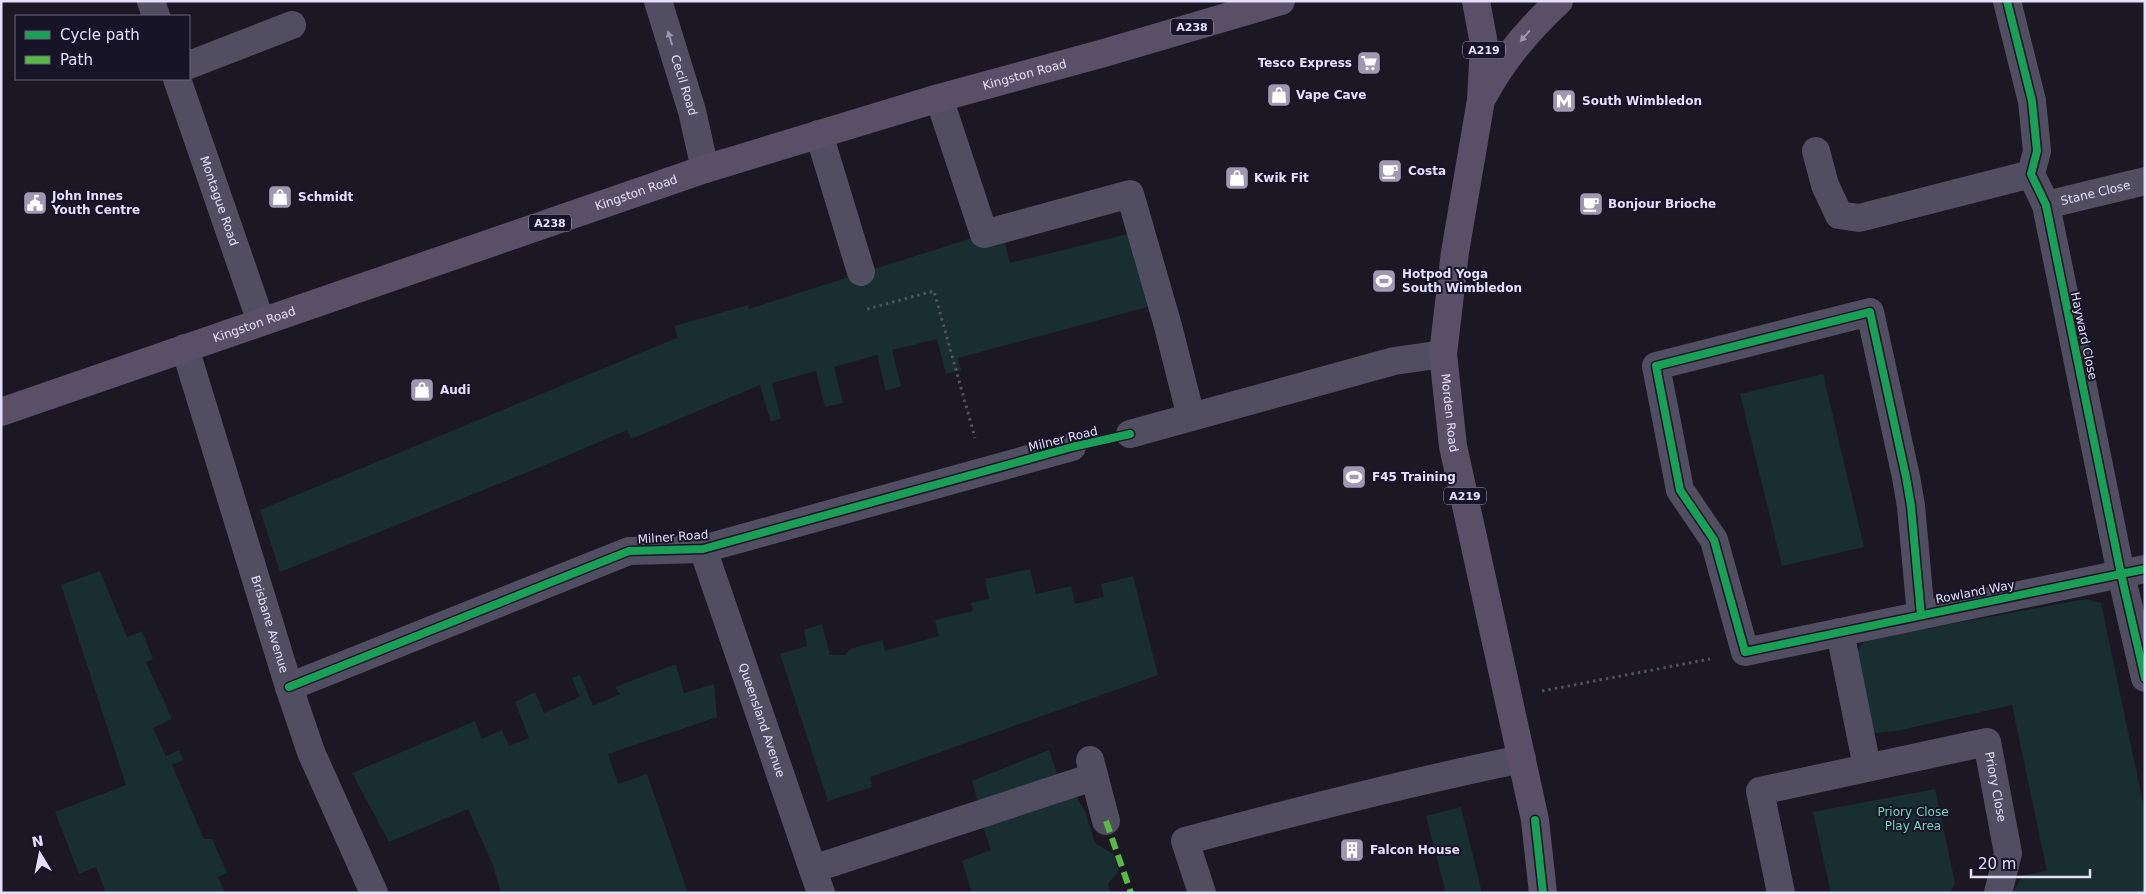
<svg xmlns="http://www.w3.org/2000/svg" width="2146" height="894" viewBox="0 0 2146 894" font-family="'DejaVu Sans',sans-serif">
	<rect width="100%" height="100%" fill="#1b1824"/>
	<path fill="#182e30" d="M1136,232L1155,305L958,358L961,370L946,374L937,339L892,350L901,386L886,391L877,355L834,367L843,403L825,407L816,371L772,383L781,418L771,422L760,385L631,439L627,430L543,466L280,572L260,510L677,338L675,326L748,305L749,309L975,237L1003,235L1010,263Z
		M1823,374L1864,547L1782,566L1740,394Z
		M1030,569L1036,594L1071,586L1075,604L1104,597L1101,584L1133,576L1158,675L870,777L872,787L828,801L780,654L807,646L804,630L822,624L830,655H845L850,649L882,640L885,651L939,636L935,620L973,611L971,603L989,599L985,579Z
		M100,571L127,637L142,631L153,659L146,662L172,719L153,728L166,756L179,750L183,760L172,765L204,839H212L227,873L218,877L225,893H106L96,867L79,874L55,812L126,785L61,585Z
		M2086,599L2101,603L2145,813V893H2013L2023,875L2047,871L2012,705L1896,731L1875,733L1868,727L1855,654L1865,640Z
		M676,664L684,693L714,684L717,717L608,754L618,784L647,774L688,893H501L493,865L468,809L389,842L352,773L475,721L482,739L502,730L509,746L529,738L515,702L535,692L544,713L580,697L572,678L580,675L593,706L620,694L615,687Z
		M1049,750L1059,780L979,805L972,781Z
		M1935,789L1955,883L1950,893H1831L1813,812Z
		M1072,794L1077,797L1085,811L1095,843L1113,854L1119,870L1108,884L1111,893H972L962,861L991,850L982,824Z
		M1461,807L1482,893H1446L1426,816Z"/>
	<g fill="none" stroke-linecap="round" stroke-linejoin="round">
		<path stroke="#4c5561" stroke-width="3" stroke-dasharray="2.5 4" stroke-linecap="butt" d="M867,309L934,291L975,438
			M1542,691L1710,659"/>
		<g stroke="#514e62" stroke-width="28">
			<path d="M151,1L156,16"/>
			<path id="s1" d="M658,1L692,111L705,169"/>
			<path d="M2007,1L2032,101L2037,151L2031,174L2046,205L2121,574L2145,678"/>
			<path d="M189,65L292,25"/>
			<path id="s2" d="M177,79L261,322"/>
			<path d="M939,98L984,234L1130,194L1168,326L1191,417"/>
			<path d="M819,134L861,272"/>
			<path d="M1816,151L1825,185L1839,215L1859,218L2031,174"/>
			<path id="s3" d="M2046,205L2145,181"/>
			<path id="s4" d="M185,348L289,687L311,752L374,893"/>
			<path d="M1130,434L1394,361L1443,354"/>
			<path id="s5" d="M703,549L821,893"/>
			<path d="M1921,615L1911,506L1906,477L1870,312L1656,366L1680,490L1714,540L1745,652L2145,569"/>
			<path d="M1840,632L1867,767"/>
			<path d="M289,687L629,551L703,549L1072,447"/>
			<path d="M1090,760L1106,821"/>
			<path d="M813,869L1093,777"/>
			<path d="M1202,893L1185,841C1297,811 1409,782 1522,759"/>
			<path id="s6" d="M1781,893L1760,791L1987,742L2008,853L1998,893"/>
		</g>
		<g stroke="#594f67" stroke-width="28">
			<path id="s7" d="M1476,1L1484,44L1481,100L1455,252L1443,354L1453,446L1535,820L1543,893"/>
			<path d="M1484,95C1503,59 1530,28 1559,1"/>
			<path id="s8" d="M1,412L705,169L939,98L1104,53L1281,1"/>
		</g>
		<path stroke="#58b947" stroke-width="6" stroke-dasharray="12 6" stroke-linecap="butt" d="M1106,821L1131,893"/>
		<defs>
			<path id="cycleway" d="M2007,1L2032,101L2037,151L2031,174L2046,205L2121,574L2145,678
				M1921,615L1911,506L1906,477L1870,312L1656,366L1680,490L1714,540L1745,652L2145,569
				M289,687L629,551L703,549L1072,447L1130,434
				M1535,820L1543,893"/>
		</defs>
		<use href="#cycleway" stroke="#181428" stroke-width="11"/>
		<use href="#cycleway" stroke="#1a9f57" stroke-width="8"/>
	</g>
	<defs><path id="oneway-solid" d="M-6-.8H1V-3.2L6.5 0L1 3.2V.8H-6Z" transform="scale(1.25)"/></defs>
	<use fill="#9e97b1" href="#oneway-solid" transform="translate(1525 36) rotate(131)"/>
	<use fill="#9a96ae" href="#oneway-solid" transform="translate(670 38) rotate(-107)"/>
	<defs>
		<symbol id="supermarket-square" viewBox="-11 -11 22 22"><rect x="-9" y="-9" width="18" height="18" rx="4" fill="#9e99b0" stroke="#181428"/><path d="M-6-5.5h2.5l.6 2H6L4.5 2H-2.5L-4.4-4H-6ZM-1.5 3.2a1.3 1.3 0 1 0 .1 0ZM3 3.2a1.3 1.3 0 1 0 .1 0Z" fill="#fff"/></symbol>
		<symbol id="shop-square" viewBox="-11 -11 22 22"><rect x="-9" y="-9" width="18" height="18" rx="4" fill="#9e99b0" stroke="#181428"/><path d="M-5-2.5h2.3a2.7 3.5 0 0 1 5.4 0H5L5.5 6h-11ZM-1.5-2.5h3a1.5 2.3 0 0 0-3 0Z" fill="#fff"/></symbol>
		<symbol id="metro-square" viewBox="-11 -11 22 22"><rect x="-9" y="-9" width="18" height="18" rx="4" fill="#9e99b0" stroke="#181428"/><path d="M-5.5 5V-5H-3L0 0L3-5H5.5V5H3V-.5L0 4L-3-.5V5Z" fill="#fff"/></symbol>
		<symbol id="cafe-square" viewBox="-11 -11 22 22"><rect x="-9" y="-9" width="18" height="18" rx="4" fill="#9e99b0" stroke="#181428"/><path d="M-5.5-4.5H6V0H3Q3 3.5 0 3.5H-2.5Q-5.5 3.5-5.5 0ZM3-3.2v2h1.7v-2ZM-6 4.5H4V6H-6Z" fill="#fff"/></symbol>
		<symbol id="civic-square" viewBox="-11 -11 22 22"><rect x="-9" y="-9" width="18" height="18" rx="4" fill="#9e99b0" stroke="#181428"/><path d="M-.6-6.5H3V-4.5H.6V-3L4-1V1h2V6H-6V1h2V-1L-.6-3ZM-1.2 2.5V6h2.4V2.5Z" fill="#fff"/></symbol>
		<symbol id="stadium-square" viewBox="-11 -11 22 22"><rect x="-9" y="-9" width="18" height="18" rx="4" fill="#9e99b0" stroke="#181428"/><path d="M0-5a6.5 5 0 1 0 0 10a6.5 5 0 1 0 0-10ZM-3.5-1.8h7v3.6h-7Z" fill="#fff"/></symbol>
		<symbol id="building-square" viewBox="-11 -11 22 22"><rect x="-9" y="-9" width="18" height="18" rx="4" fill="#9e99b0" stroke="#181428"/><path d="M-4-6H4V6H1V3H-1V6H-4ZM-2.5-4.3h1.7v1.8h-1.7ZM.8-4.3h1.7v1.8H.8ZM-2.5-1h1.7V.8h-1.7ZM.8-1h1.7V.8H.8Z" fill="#fff"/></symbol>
	</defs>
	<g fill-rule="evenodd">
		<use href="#supermarket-square" x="1355" y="49" width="28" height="28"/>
		<use href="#shop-square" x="1265" y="81" width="28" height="28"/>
		<use href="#metro-square" x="1550" y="87" width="28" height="28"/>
		<use href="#cafe-square" x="1376" y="157" width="28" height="28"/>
		<use href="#shop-square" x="1223" y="164" width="28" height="28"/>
		<use href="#shop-square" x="266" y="183" width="28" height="28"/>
		<use href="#civic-square" x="21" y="189" width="28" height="28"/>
		<use href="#cafe-square" x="1577" y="190" width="28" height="28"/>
		<use href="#stadium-square" x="1370" y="267" width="28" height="28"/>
		<use href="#shop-square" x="408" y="376" width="28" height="28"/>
		<use href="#stadium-square" x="1340" y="463" width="28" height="28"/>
		<use href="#building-square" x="1338" y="836" width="28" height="28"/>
	</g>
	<g text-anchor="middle" stroke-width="4" stroke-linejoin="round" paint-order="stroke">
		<g fill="#181428" stroke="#a7a2bc" stroke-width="1">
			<rect x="1171" y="18.5" width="42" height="17" rx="4"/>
			<rect x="1463" y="41.5" width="42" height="17" rx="4"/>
			<rect x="529" y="214.5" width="42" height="17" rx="4"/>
			<rect x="1444" y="487.5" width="42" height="17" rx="4"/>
		</g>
		<g font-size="11" font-weight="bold" fill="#e4dffb">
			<text x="1192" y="31">A238</text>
			<text x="1484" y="54">A219</text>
			<text x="550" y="227">A238</text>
			<text x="1465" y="500">A219</text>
		</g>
		<g font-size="12" font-weight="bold" fill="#e4dffb" stroke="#181428" text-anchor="start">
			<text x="1352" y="67" text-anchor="end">Tesco Express</text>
			<text x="1296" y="99">Vape Cave</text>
			<text x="1582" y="105">South Wimbledon</text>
			<text x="1408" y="175">Costa</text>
			<text x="1254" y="182">Kwik Fit</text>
			<text x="52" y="200">John Innes<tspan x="52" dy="14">Youth Centre</tspan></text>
			<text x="298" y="201">Schmidt</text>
			<text x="1608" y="208">Bonjour Brioche</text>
			<text x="1402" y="278">Hotpod Yoga<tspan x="1402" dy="14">South Wimbledon</tspan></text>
			<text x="440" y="394">Audi</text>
			<text x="1372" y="481">F45 Training</text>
			<text x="1370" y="854">Falcon House</text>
		</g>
		<g font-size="12" fill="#e4dffb" stroke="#181428">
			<text dy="4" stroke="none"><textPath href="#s8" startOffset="1078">Kingston Road</textPath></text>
			<text dy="4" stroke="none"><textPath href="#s1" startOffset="88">Cecil Road</textPath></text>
			<text dy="4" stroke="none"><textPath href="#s8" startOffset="672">Kingston Road</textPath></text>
			<text dy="4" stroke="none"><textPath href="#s3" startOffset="51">Stane Close</textPath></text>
			<text dy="4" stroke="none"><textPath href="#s2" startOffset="129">Montague Road</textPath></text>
			<text dy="4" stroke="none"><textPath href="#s8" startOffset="268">Kingston Road</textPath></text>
			<text transform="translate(2084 336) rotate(78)" y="4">Hayward Close</text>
			<text dy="4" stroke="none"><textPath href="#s7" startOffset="416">Morden Road</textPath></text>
			<text transform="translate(1063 439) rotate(-14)" y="4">Milner Road</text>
			<text transform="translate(673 537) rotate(-4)" y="4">Milner Road</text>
			<text transform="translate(1975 592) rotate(-11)" y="4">Rowland Way</text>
			<text dy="4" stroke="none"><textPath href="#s4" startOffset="289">Brisbane Avenue</textPath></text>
			<text dy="4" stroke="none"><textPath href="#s5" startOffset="181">Queensland Avenue</textPath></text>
			<text dy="4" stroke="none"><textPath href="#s6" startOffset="382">Priory Close</textPath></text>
		</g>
		<g font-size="12" fill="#73d3bf" stroke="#181428">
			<text x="1913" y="816">Priory Close<tspan x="1913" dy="14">Play Area</tspan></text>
		</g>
	</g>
	<rect width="2146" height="894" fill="none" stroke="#e4dffb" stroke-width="5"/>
	<rect x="15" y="15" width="175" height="65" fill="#181428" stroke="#6a657c"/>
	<rect x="25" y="31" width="25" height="8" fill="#1a9f57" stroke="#6a657c"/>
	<text x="60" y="40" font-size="15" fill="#e4dffb">Cycle path</text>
	<rect x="25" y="56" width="25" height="8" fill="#58b947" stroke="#6a657c"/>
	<text x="60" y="65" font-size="15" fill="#e4dffb">Path</text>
	<g transform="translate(40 854) rotate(350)" stroke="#181428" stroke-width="4" paint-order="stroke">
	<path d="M0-4L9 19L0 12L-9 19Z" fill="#e4dffb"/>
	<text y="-8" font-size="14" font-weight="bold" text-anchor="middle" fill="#e4dffb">N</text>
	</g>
	<path d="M1971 869v8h119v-8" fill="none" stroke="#e4dffb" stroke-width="2.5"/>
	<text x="1978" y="869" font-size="15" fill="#e4dffb" stroke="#181428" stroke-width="4" paint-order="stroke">20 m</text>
</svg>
